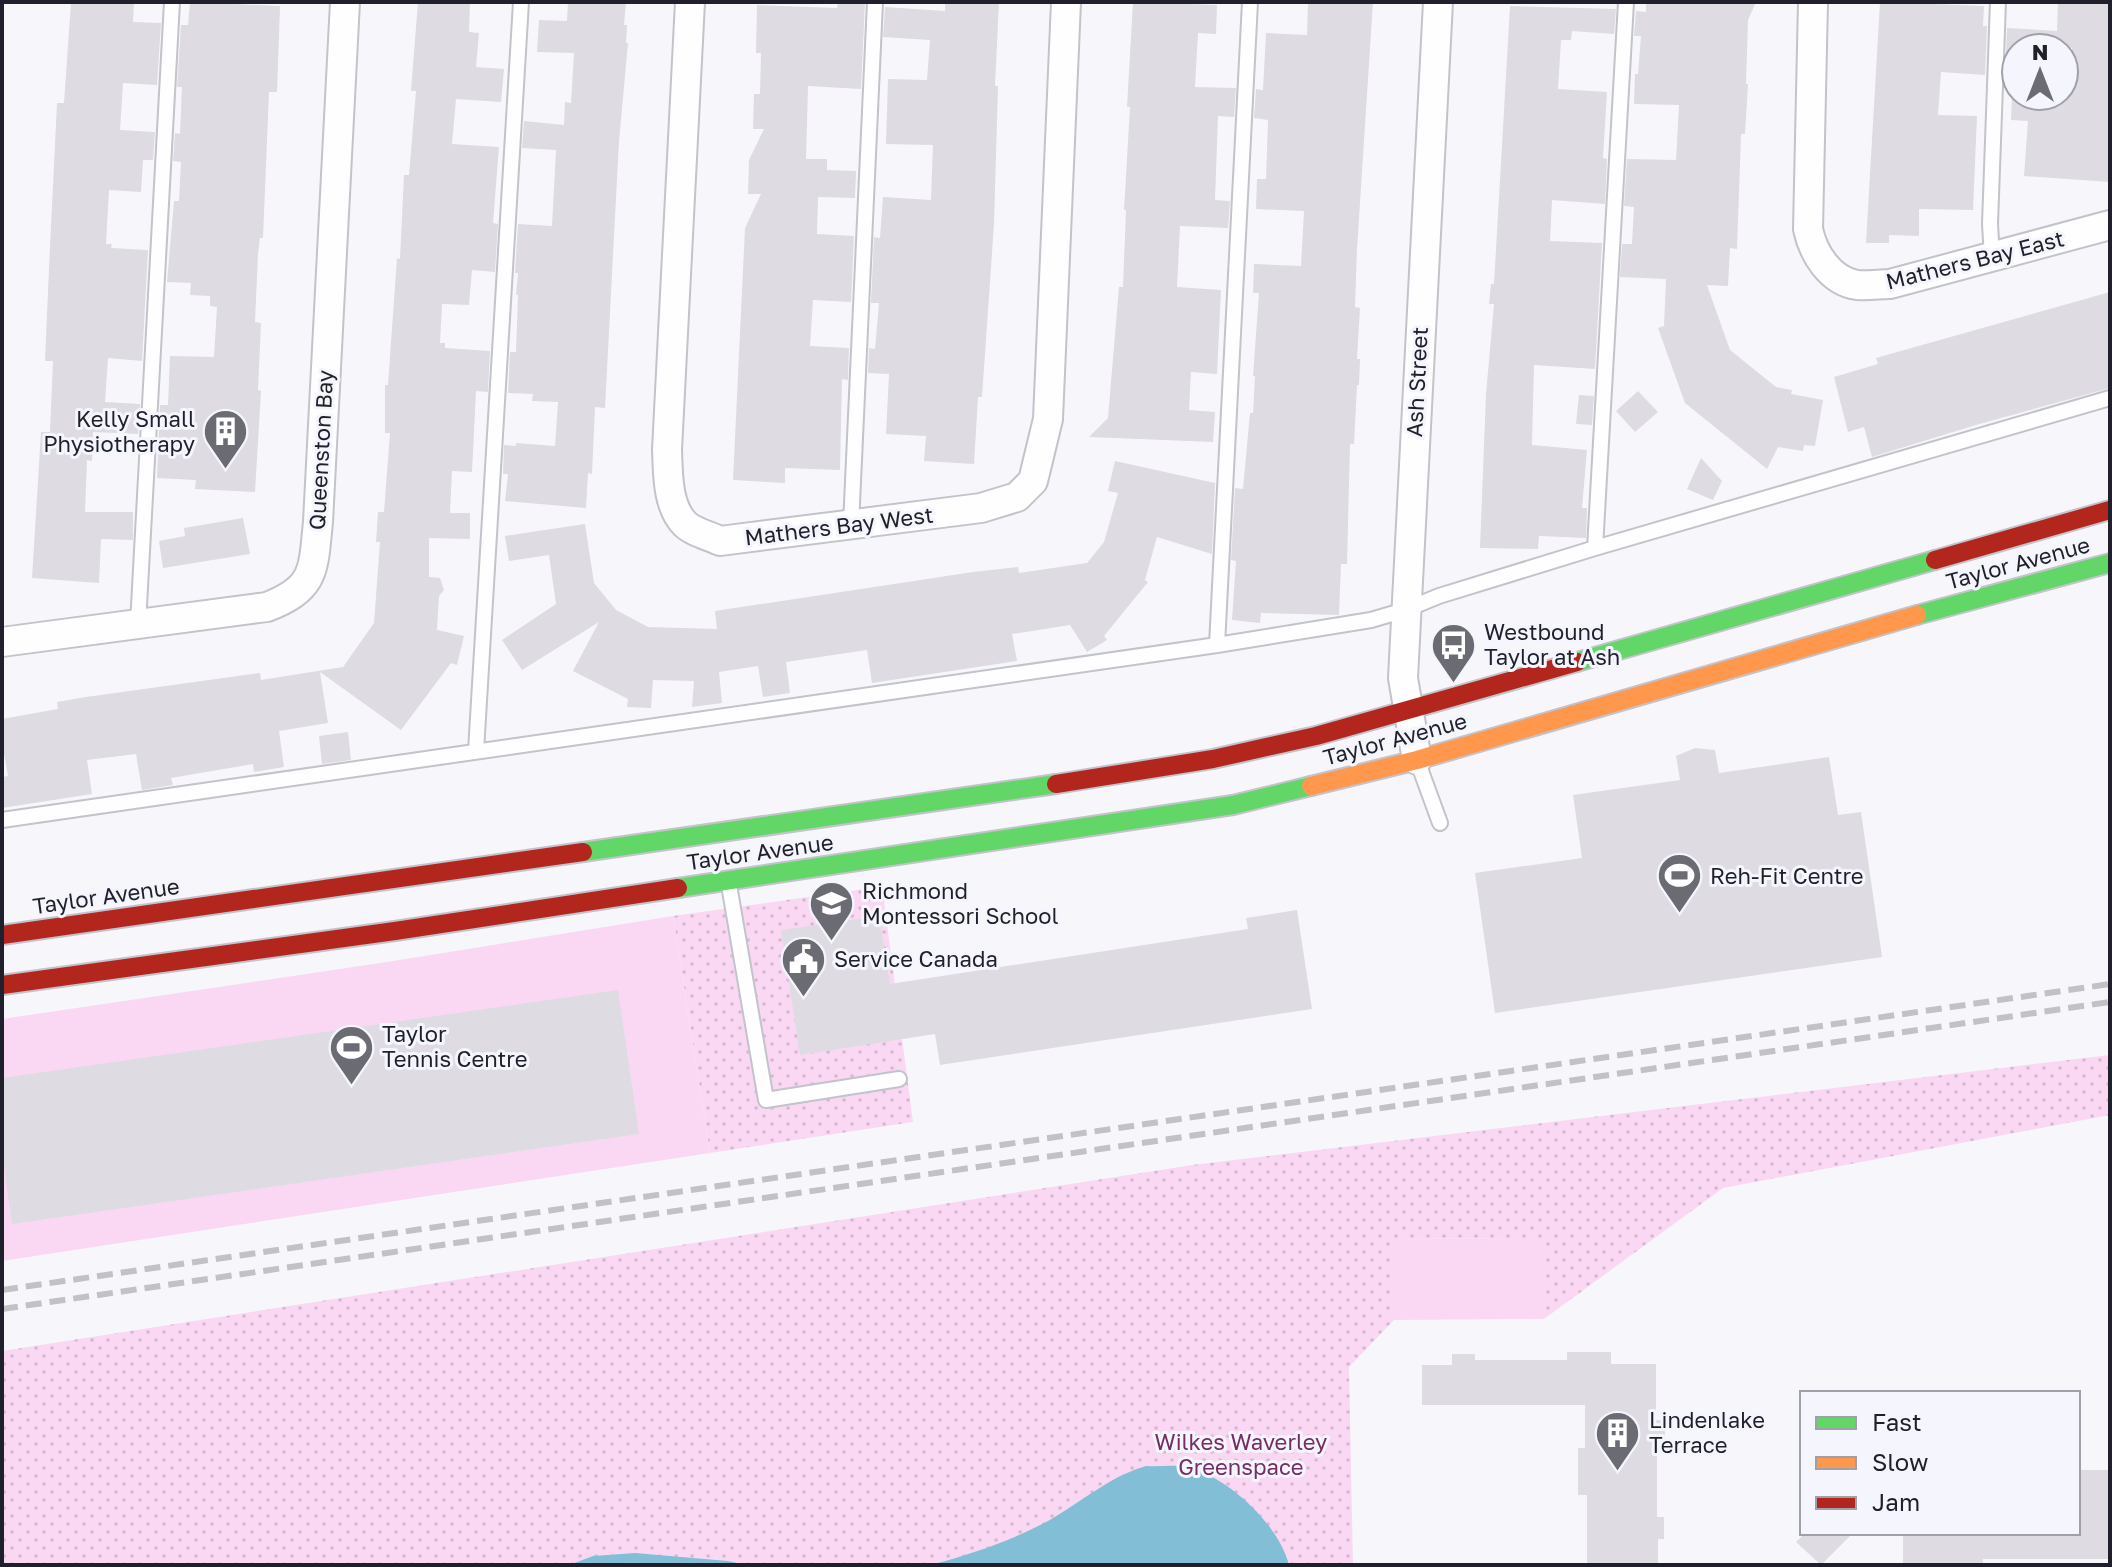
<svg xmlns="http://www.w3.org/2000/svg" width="2112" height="1567" viewBox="0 0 2112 1567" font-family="'Golos Text',sans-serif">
	<defs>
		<pattern id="grass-dots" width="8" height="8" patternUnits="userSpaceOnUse" patternTransform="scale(2)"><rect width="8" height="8" fill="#fad8f3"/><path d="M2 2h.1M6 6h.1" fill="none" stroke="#d6b9d0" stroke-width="1.8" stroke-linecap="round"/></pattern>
	</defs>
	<rect width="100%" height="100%" fill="#f7f7fb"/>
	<path fill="url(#grass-dots)" d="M879,887L884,901L913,1122L710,1153L673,916Z
		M2110,1055V1115L1723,1188L1544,1319V1238L1394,1239V1320L1349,1367L1353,1565H2V1351L1192,1165Z"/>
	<path fill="#fad8f3" d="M673,916L710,1153L2,1261V1019L387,962Z
		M1544,1238V1319L1394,1320V1239Z"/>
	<path fill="#82bfd7" d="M1146,1466C1160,1467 1177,1464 1190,1468C1229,1478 1279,1525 1289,1565H931C974,1553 1008,1542 1048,1521C1080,1503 1112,1475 1146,1466Z
		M635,1553L728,1561L747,1565H569L593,1556Z"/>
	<path fill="#dedbe3" d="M71,2H134L133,22L161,23L157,85L123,83L120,130L155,132L153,160H143L141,192L109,190L106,244H112L111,248L148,250L142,361L108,358L105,402L140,404L138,434L93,432L92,461L87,460L85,512H133V540L101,539L99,583L32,578L41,432H50L53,361H45L49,268L57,103H64Z
		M190,2L280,6L277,92H269L263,238H260L258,254L255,322L261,323L258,390L261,391L255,492L195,489L196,480L157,478L160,405H168L170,356L214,357L217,307L210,306V296L190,295L191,283L167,282L174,201H179L181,162L173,161L175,133L180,134L182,87H177L181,25H188Z
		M418,2H470L469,32L479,33L476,67L504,69L501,102L456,99L452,144L499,147L493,223L498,224L495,272L472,270L469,305L442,304L440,343H445V348L490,351L488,392L476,391L472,472L452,471L450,513H470V539L429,538V577L440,578L444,590L439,596L437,630L464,636L457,665L451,663L401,730L320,672L328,723L279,731L284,767L254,772L253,764L171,778L173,785L142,790L136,754L87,760L92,794L2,808V777L8,776L2,743V719L58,709L57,702L86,697L260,673L261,680L343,667L374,623L380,542H376L378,512H384L390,433H385V385H388L397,258L400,259L404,175H409L416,91H411Z
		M568,2H626L624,25H627L626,43H628L619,141L605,408L595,407L592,474L588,473L586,508L505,501L508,474H503L504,445L516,446V443L555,446L558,402L532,401L533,394L508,393L510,352H516L518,295H516L518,273H515L518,224L552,226L556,150L522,148L524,121L564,125L565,102L571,103L574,53L537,52L539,20L567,21Z
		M838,2H865L861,89L808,86L806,159H827V170L856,171L855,198L818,197L817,234L854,236L851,302L813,300L810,346L849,348L848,380L842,379L840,470L785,468V483L733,480L745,228L761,194H748L749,160L764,129H753L754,94H760L761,53H756L757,5L837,8Z
		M945,2H999L995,86H998L994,224L982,397H978L974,464L924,461L926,436L886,434L889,374L868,373L869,348L875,349L879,303H871L874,237L880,238L883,197L931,200L933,145L886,144L888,79L927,80L930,40L883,37L885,7L945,11Z
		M1133,2L1217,5L1216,34L1198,33L1195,87L1236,88L1234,117L1218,116L1215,200L1230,201L1228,228L1180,226L1177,287L1221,290L1217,374L1191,372L1189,410L1215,412L1213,442L1089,437L1108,418L1119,287H1123L1126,210H1124L1130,107H1127Z
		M1308,2H1373L1357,249L1355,307L1360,308L1357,359H1360L1359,385H1357L1354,444H1350L1347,564H1341L1339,615L1261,613L1260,623L1232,620L1236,561L1231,560L1235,488L1243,489L1250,413H1253L1255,376H1253L1259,293H1253L1254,264L1301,266L1304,211L1256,209L1257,179H1266L1268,120L1254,118L1256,89L1263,90L1266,33L1307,35Z
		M1646,2H1756L1748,20L1746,84H1748L1745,134H1741L1737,249L1730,248L1728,286L1707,285L1730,350L1776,387L1792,390L1791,394L1823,400L1815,446L1804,445L1803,451L1778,447L1767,469L1685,403L1658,328L1664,326L1666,279L1620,277L1622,244H1632L1634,207L1624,206L1627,159L1676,160L1679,105L1634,104L1635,74H1638L1641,36H1634L1636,11L1646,12Z
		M1880,2L1984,6L1983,26H1987L1985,75L1941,72L1938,115L1977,116L1973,210L1919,209V236L1889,235V243H1866Z
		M2058,2L2110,3V182L2024,176L2028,121L2011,120L2012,96H2069L2072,48H2016V76H2005L2007,28L2057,31Z
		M1510,6L1616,9L1614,34L1572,31L1571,40H1561L1558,89L1607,92L1603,158L1607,159L1605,204L1552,200L1550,241L1602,243L1595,369L1534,365L1532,445L1587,450L1582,508H1587L1586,538L1539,536L1538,549L1480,548L1486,394L1494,304H1489L1491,284H1494Z
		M2110,292V388L1976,425L1872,457L1864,427L1848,432L1834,377L1878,364L1876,358Z
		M1638,391L1658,412L1635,432L1616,411Z
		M1579,395L1594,396L1592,425L1576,424Z
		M1701,458L1722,481L1713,500L1687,489Z
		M1115,461L1215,483L1212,554L1157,537L1145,580L1148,582L1104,636L1107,640L1087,652L1070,625L1012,634L1017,661L872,683L867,650L786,662L790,693L763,697L758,666L719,672L722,703L692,707L694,681L653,680L651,708L627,707L628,699L573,671L599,622L522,670L502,640L556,604L549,555L509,561L505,536L585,524L594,583L616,610L648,627L717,629L715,611L973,572L1018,567L1019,573L1087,563L1104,542L1118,493L1108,491Z
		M243,518L250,554L163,568L159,541L185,536L184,528Z
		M348,732L351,760L322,764L319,736Z
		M1695,748L1715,750L1719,773L1829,757L1838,815L1861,812L1882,957L1495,1013L1475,873L1582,858L1573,795L1680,780L1676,756Z
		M1297,910L1312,1009L940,1065L935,1034L800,1055L781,930L879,916L890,984L1248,929L1246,918Z
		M618,990L639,1134L12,1224L2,1152V1078Z
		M1567,1352H1611V1364H1656V1420H1665V1443H1657V1517H1664V1539H1658V1565H1587V1495H1578V1448H1585V1405H1422V1365H1452V1354H1475V1360H1567Z
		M2078,1470H2109V1559H1983V1565H1903V1534L2078,1533Z
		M1805,1533H1853L1821,1565L1796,1542Z"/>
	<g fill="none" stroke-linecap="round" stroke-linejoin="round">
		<defs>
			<path id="lane" d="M1992,257L1990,224L1998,2
				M851,525L875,2
				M1595,548L1626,2
				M138,624L172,2
				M1217,645L1250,2
				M476,751L521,2
				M1417,760L1440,823
				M2,820L1217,645L1371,620L1405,610L1439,596L1595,548L2110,398
				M729,885L766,1100L899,1079"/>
			<path id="street" d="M690,2L667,450C668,473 667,506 685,524C693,532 710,536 720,541L981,508L1017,497L1033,481L1048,419L1066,2
				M1813,2L1808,229C1813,253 1830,281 1857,285C1868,286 1880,284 1890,284L2110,225
				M2,642L267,607C316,588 313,570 318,522L345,2
				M1417,760L1403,678L1438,2"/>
			<path id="fast" d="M1917,615L2110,563
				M1577,662L1935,560
				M583,852L1056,784
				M678,888L1233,805L1311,786"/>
			<path id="slow" d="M1311,786L1417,760L1917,615"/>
			<path id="jam" d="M1935,560L2110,510
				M1056,784L1213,759L1316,736L1577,662
				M2,935L583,852
				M2,985L395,931L678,888"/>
		</defs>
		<use href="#lane" stroke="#c2c3cb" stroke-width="18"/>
		<use href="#street" stroke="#c2c3cb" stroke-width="32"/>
		<use href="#fast" stroke="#c2c3cb" stroke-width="22"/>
		<use href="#slow" stroke="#c2c3cb" stroke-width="22"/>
		<use href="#jam" stroke="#c2c3cb" stroke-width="22"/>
		<use href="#lane" stroke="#fefefe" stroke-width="14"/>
		<use href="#street" stroke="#fefefe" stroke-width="28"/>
		<use href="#fast" stroke="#63d668" stroke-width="18"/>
		<use href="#slow" stroke="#ff974d" stroke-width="18"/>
		<use href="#jam" stroke="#b3261e" stroke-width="18"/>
		<path stroke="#c2c2c5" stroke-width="6" stroke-dasharray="16 8" stroke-linecap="butt" d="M2,1290L2110,984
			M2,1309L2110,1002"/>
	</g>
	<defs>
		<symbol id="building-pin" viewBox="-11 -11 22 30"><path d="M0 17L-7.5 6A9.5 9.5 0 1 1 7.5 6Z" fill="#6b6b74" stroke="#f5f6fd"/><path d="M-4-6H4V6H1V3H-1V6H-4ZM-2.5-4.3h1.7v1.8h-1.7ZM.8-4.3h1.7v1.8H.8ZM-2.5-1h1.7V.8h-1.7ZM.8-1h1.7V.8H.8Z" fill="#fff"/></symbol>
		<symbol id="bus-pin" viewBox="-11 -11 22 30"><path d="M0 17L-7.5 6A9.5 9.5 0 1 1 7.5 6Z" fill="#6b6b74" stroke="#f5f6fd"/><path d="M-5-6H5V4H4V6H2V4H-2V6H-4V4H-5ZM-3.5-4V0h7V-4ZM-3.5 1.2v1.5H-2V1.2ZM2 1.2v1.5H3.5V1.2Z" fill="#fff"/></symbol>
		<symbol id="stadium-pin" viewBox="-11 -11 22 30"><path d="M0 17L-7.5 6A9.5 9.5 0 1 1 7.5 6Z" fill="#6b6b74" stroke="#f5f6fd"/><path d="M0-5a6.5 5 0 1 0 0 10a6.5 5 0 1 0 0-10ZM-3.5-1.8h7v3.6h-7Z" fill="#fff"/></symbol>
		<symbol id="school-pin" viewBox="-11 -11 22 30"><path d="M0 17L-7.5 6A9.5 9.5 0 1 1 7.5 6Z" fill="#6b6b74" stroke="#f5f6fd"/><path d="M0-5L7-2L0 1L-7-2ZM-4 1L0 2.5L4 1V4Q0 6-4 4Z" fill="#fff"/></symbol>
		<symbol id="civic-pin" viewBox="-11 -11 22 30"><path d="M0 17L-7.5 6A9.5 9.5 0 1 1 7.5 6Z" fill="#6b6b74" stroke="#f5f6fd"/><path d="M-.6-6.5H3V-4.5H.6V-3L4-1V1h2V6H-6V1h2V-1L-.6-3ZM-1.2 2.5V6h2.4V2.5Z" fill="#fff"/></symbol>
	</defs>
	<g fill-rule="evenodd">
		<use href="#building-pin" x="200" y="406" width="51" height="69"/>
		<use href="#bus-pin" x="1428" y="620" width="51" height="69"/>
		<use href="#stadium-pin" x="1654" y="850" width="51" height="69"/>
		<use href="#school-pin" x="806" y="878" width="51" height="69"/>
		<use href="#civic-pin" x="778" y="934" width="51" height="69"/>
		<use href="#stadium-pin" x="326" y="1022" width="51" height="69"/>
		<use href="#building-pin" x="1592" y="1408" width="51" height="69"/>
	</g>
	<g text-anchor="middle" stroke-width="6" stroke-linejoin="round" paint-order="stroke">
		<g font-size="22" fill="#1f202b" stroke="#f5f6fd">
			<text transform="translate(1975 260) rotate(-14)" y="8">Mathers Bay East</text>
			<text transform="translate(1417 382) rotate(-87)" y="8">Ash Street</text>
			<text transform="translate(321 450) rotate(-87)" y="8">Queenston Bay</text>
			<text transform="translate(839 526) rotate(-7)" y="8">Mathers Bay West</text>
			<text transform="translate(2018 563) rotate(-15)" y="8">Taylor Avenue</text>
			<text transform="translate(1395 739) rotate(-15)" y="8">Taylor Avenue</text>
			<text transform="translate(760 852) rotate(-8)" y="8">Taylor Avenue</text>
			<text transform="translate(106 896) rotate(-8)" y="8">Taylor Avenue</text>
		</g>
		<g font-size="22" fill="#1f202b" stroke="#f5f6fd" text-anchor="start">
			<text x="195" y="427" text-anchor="end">Kelly Small<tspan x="195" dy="25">Physiotherapy</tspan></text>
			<text x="1484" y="640">Westbound<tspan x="1484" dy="25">Taylor at Ash</tspan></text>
			<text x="1710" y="884">Reh-Fit Centre</text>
			<text x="862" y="899">Richmond<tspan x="862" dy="25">Montessori School</tspan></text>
			<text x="834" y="967">Service Canada</text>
			<text x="382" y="1042">Taylor<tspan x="382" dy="25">Tennis Centre</tspan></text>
			<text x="1649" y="1428">Lindenlake<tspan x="1649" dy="25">Terrace</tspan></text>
		</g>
		<g font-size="22" fill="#762c66" stroke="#f5f6fd">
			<text x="1241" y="1450">Wilkes Waverley<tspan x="1241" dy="25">Greenspace</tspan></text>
		</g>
	</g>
	<rect width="2112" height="1567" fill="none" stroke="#1f202b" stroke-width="8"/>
	<rect x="1800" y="1391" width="280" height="144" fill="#f5f6fd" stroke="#9fa0a9" stroke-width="2"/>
	<rect x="1816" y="1417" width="40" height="12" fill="#63d668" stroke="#9fa0a9" stroke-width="2"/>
	<text x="1872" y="1431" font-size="24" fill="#1f202b">Fast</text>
	<rect x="1816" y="1457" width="40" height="12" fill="#ff974d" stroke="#9fa0a9" stroke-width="2"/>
	<text x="1872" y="1471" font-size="24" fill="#1f202b">Slow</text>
	<rect x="1816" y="1497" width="40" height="12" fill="#b3261e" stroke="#9fa0a9" stroke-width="2"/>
	<text x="1872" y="1511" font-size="24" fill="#1f202b">Jam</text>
	<g transform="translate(2040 72)"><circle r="38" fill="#f5f6fd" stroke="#9fa0a9" stroke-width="2"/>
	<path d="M0-6L14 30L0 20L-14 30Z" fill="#6b6b74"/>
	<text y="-12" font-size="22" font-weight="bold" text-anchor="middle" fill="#1f202b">N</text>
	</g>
</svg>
